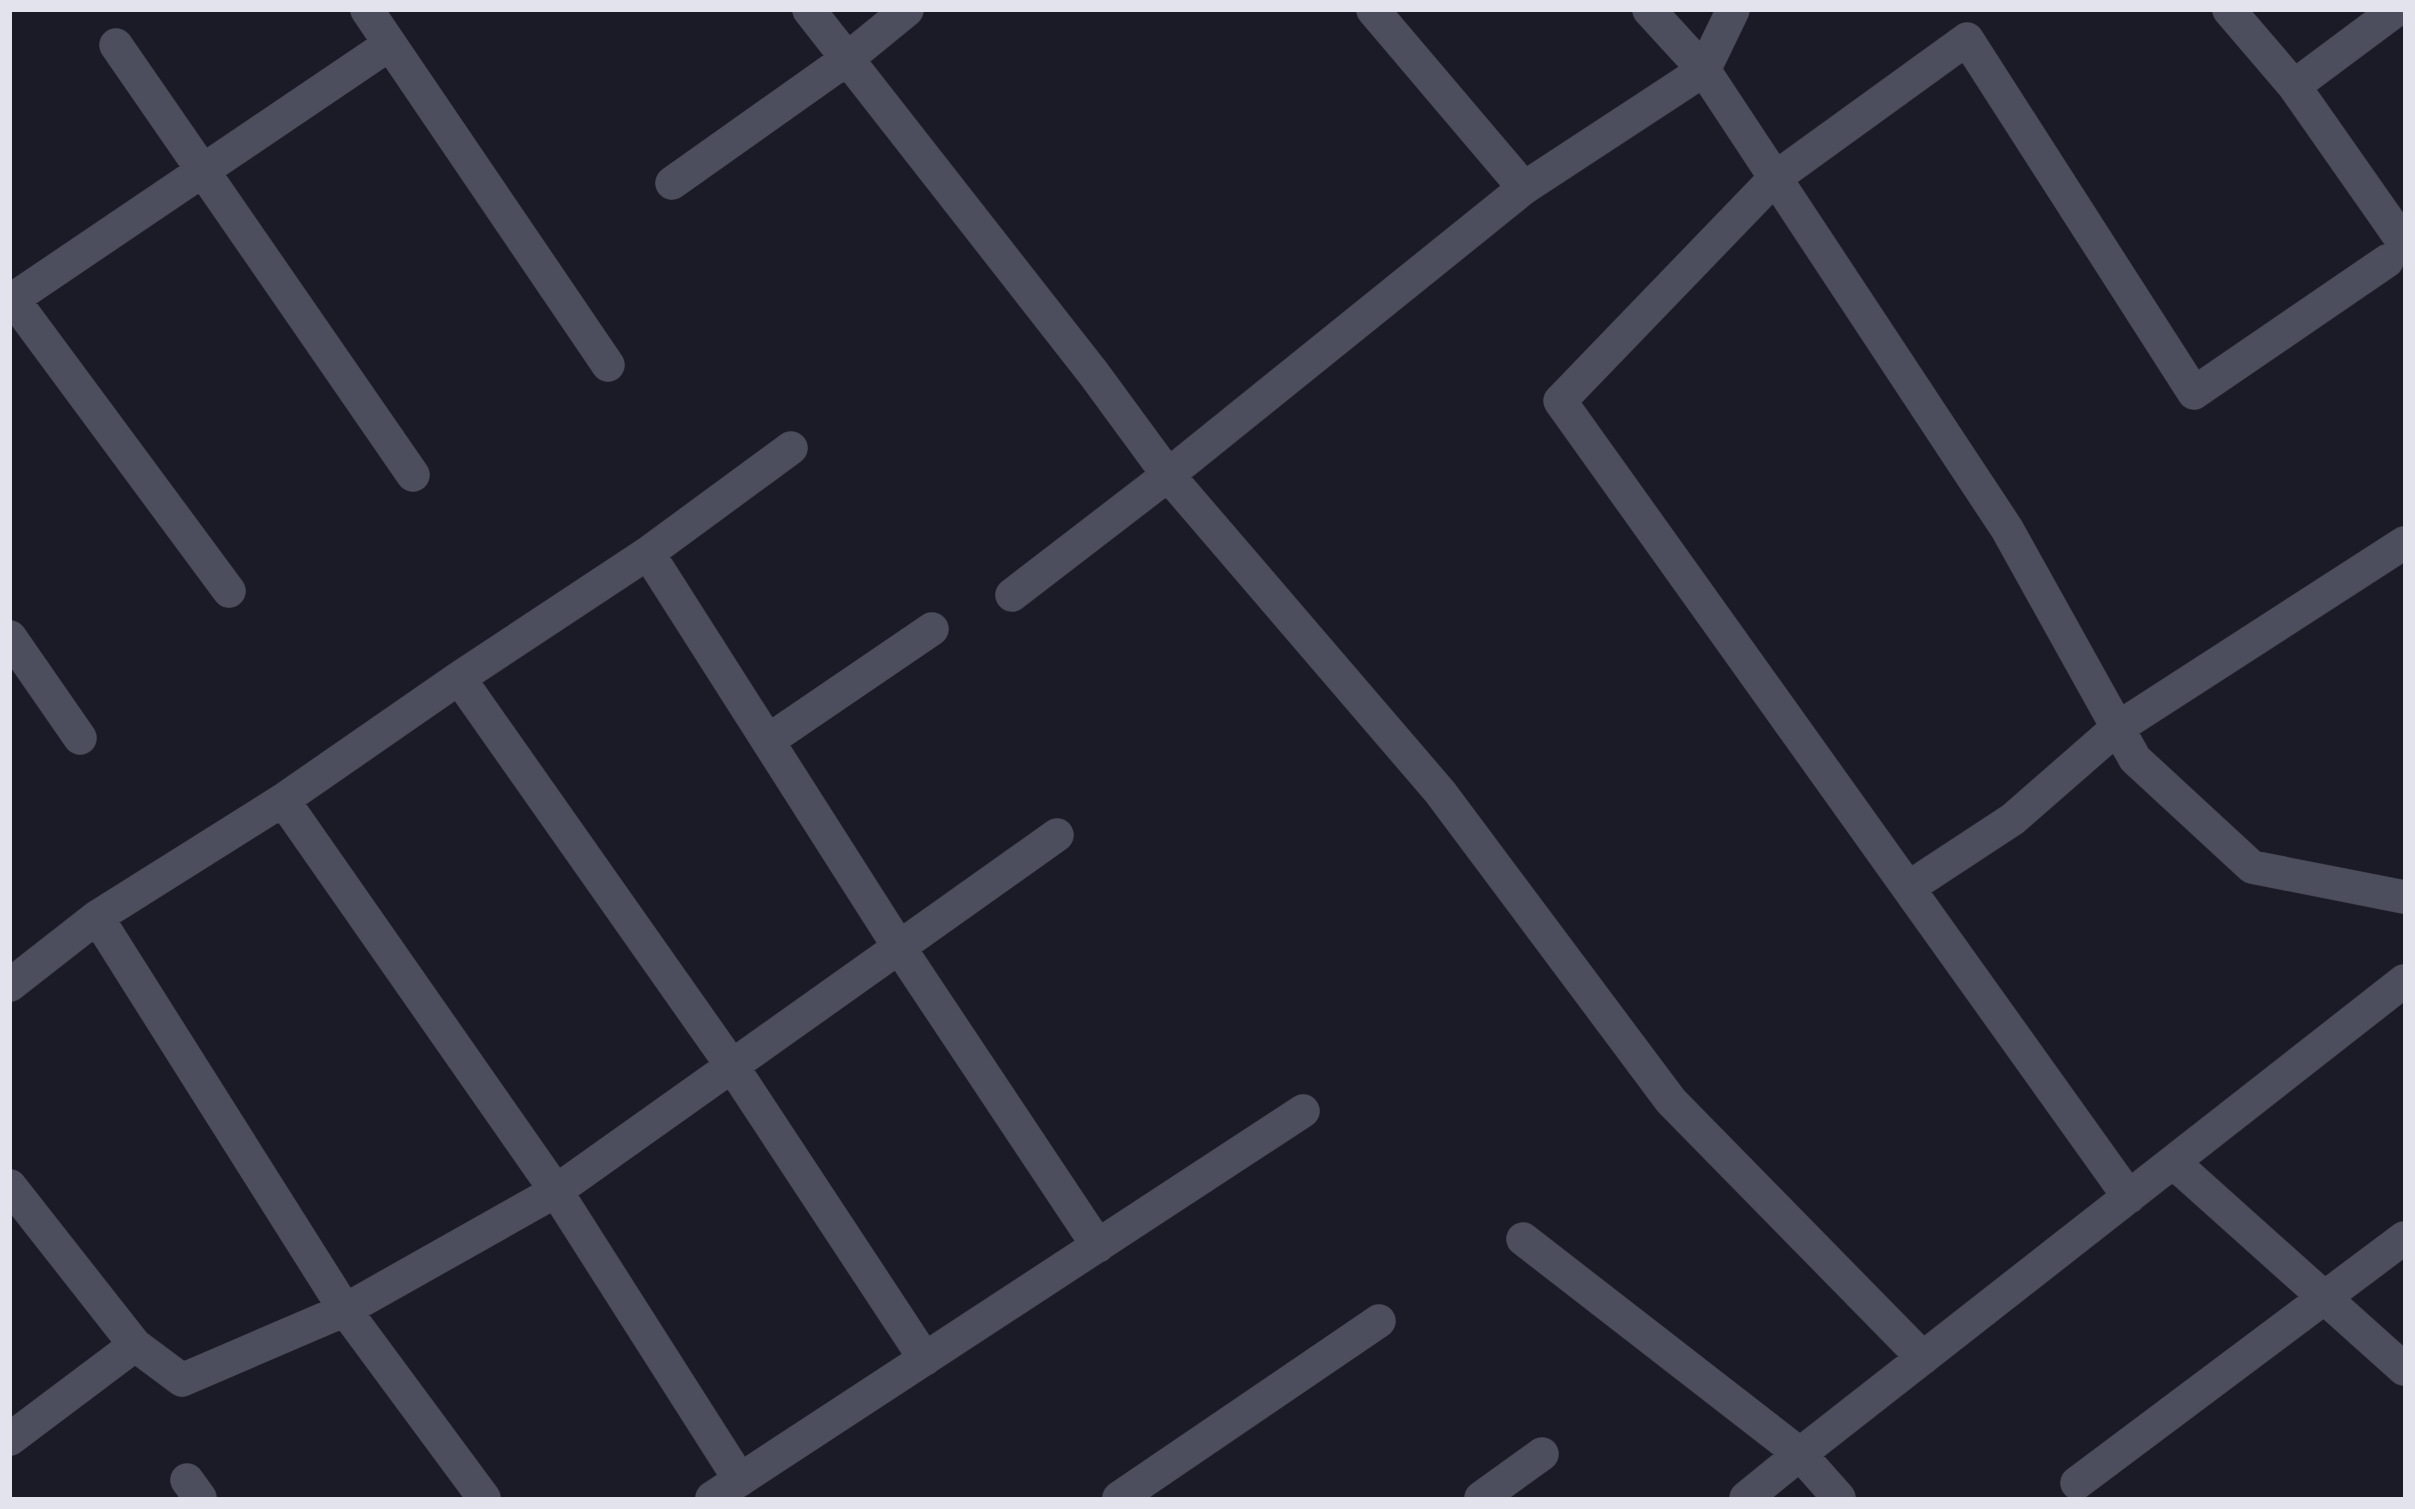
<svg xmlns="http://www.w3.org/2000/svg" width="2415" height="1509" viewBox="0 0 2415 1509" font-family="Spectral,serif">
	<rect width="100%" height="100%" fill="#1a1b27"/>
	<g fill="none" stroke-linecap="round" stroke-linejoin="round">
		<defs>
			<path id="minor" d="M367,10L390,44
				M809,10L1094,374L1168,475L1440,792L1671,1101L1923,1358
				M1373,10L1524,188L1704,70L1733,10
				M1649,10L1704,70L2007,529L2135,759L2252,867L2404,897
				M2229,10L2294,86L2396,10
				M116,45L413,475
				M2294,86L2404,243
				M672,183L847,59L907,10
				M13,299L229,591
				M10,301L390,44L608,365
				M648,553L791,448
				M1012,595L1168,475L1524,188
				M10,637L80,738
				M459,678L732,1066L925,1359
				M769,740L932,629
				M283,800L556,1191L740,1480
				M1908,888L2013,819L2116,729L2404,543
				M97,917L345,1310L484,1498
				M10,985L97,917L283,800L459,678L648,553L899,947L1098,1246
				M2173,1162L2404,1369
				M10,1186L135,1345L182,1380L345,1310L556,1191L1057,835
				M2129,1197L1560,401L1775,178L1967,39L2194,393L2387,261
				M1523,1239L1800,1454L1839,1498
				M10,1439L135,1345
				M187,1480L200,1498
				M2077,1483L2404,1238
				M712,1498L1303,1111
				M1119,1498L1379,1321
				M1481,1498L1542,1454
				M1746,1498L1800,1454L2404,981"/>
		</defs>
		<use href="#minor" stroke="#363740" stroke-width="34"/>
		<use href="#minor" stroke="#4d4e5d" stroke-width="33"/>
	</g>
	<rect width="2415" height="1509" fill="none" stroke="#e2e3ec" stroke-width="24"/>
</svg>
